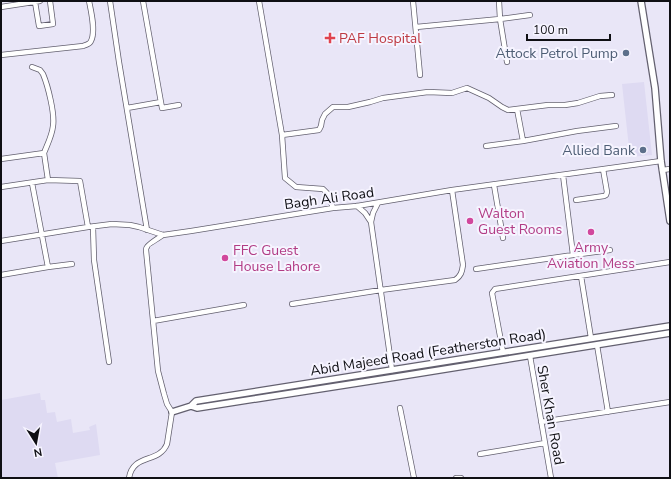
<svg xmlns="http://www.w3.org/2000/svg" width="671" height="479" viewBox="0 0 671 479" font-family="'Nunito Sans',sans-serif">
	<rect width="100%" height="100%" fill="#e9e6f7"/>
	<path fill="#dedaf2" d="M644,82L652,155L630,157L622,84Z
		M40,393L41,400H45L47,413L55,412L57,422L71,419L73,433L90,430L89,427L96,424L100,455L55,463L58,478H1V400Z"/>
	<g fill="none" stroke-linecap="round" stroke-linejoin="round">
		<defs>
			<path id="minor" d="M110,1L119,62L147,230
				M143,1L162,108L179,105
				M259,1L282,135L285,178L296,187L323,189L328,194L333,208
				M413,1L420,75
				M499,1L500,19L507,62
				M35,2L39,26L53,24L50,1
				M1,7L40,1
				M416,27L500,19L530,15
				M1,55L83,46C86,45 90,44 91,41C96,31 91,11 89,1
				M32,67L40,70L43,74C48,86 55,114 53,126C52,136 47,145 44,153
				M127,108L161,102
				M517,109L523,141L577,131L616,126
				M282,135L319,130L321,126L322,120L325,114L333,107H348L370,102L383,98L428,92L452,93L467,88L489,98L502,107L508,110L548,105H565L578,103L600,96L612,95
				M486,146L523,141
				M1,159L44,153L48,180
				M662,170L670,169
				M494,185L503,238
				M1,187L48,180L80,181L88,227
				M576,200L604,196L606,195L607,192L603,169
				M378,203L373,213L371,222L392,370
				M357,206L365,213L371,222
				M93,227L94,260L109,362
				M1,241L88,227L112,224L130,225L139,227L163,235L191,231L333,208L357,206L452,190L661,161
				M573,255L610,250
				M48,267L72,264
				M476,269L573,255L563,175
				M1,275L48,267L32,183
				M581,276L591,338
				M292,304L381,290L455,280C461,276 462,272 463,265L452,190
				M153,321L244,305
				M597,345L608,412
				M503,352L492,293L495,289L670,262
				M530,356L551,478
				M400,408L414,478
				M541,422L670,402
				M480,454L545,443
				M129,478C133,453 159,464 167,444L172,412L167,404L164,394L158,371L146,250C146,249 146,248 147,247C147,245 160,237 163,235
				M456,478H461"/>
			<path id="tertiary" d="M641,1L655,88L661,161L670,221
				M191,406L197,408L396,377L670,333
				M172,412L191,406L196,401L670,326"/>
		</defs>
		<use href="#minor" stroke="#63606f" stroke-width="6"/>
		<use href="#tertiary" stroke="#63606f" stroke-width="8"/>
		<use href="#minor" stroke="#fff" stroke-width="4.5"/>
		<use href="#tertiary" stroke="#fff" stroke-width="5.5"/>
	</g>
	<path fill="#e0444e" stroke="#f6f4ff" stroke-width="1.5" d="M328 32h4v4h4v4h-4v4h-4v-4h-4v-4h4z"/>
	<g fill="#5c6f8a" stroke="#f6f4ff" stroke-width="1.5">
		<circle cx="626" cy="53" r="4"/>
		<circle cx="643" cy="150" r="4"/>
	</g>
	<g fill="#d1479c" stroke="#f6f4ff" stroke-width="1.5">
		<circle cx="470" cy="221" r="4"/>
		<circle cx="591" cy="232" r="4"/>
		<circle cx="225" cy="258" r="4"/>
	</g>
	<g text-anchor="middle" stroke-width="4" stroke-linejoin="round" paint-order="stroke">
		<g font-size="14" fill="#be3a42" stroke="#f6f4ff" text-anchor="start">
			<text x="339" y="43">PAF Hospital</text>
		</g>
		<g font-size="14" fill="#4e5e75" stroke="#f6f4ff" text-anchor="end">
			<text x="618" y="58">Attock Petrol Pump</text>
			<text x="635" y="155">Allied Bank</text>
		</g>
		<g font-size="14" fill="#0f0f14" stroke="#f6f4ff">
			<text transform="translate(329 198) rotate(-8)" y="5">Bagh Ali Road</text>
			<text transform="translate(428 352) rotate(-9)" y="5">Abid Majeed Road (Featherston Road)</text>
			<text transform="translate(551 415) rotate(80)" y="5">Sher Khan Road</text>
		</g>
		<g font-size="14" fill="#b23c85" stroke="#f6f4ff" text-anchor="start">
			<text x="478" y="218">Walton<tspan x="478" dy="16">Guest Rooms</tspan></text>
			<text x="591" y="252" text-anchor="middle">Army<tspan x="591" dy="16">Aviation Mess</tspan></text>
			<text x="233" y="255">FFC Guest<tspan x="233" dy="16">House Lahore</tspan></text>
		</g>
	</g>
	<rect width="671" height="479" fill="none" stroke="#0f0f14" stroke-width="4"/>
	<g transform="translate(36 443) rotate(169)" stroke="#f6f4ff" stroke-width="3" paint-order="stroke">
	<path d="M0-3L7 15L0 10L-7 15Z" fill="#0f0f14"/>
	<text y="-6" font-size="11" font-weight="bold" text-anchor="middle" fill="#0f0f14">N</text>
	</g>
	<path d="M527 34v6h83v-6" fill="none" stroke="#0f0f14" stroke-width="2"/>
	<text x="533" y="34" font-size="12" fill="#0f0f14" stroke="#f6f4ff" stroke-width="3" paint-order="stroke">100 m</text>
</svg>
